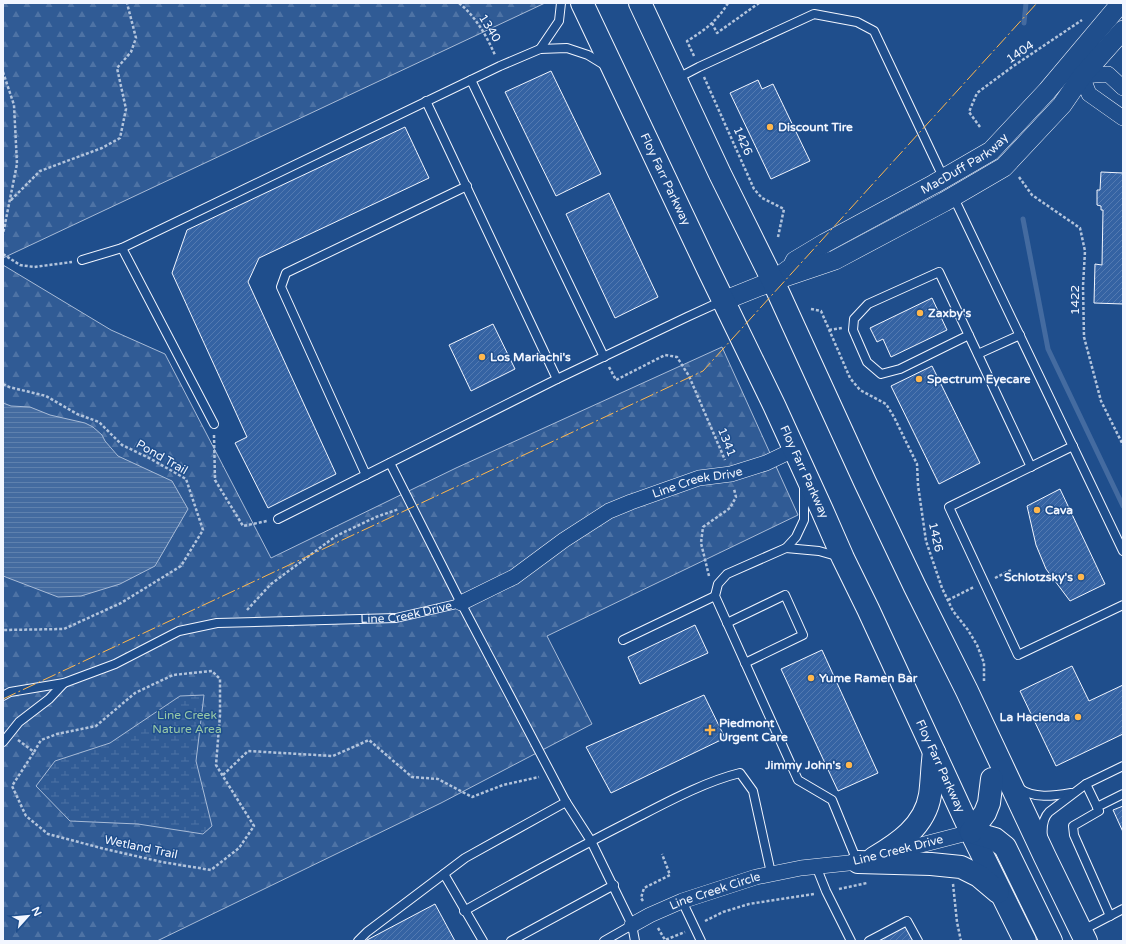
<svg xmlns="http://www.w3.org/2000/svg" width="1126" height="944" viewBox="0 0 1126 944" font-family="'Varela Round',sans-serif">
	<defs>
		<pattern id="forest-firs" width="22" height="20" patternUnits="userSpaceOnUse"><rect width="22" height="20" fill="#305b95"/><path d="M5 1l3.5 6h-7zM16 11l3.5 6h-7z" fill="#4e73a5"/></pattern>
		<pattern id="wetland-marsh" width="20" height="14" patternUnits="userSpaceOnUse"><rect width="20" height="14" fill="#305b95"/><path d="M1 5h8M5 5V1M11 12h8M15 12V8" fill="none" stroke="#4e73a5"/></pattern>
		<pattern id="water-rules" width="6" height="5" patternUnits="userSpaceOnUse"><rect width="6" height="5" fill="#446ba0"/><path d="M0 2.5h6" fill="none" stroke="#5f81ae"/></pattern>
		<pattern id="building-hatch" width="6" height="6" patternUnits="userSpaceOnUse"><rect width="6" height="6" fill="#3563a3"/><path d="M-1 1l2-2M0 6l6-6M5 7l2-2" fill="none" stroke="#537ab1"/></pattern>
	</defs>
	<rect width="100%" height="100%" fill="#1f4e8c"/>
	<path fill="url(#forest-firs)" stroke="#a8bbd7" d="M3,3H545L3,258Z
		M3,265L111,330L165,354L271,558L456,468L722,347L798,515L547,636L592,724L441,803L157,941H3Z"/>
	<path fill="url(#wetland-marsh)" stroke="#a8bbd7" d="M204,695L196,761L212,826L203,834L138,824L70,821L36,786L55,761L110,743L180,696Z"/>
	<path fill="url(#water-rules)" stroke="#a8bbd7" d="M3,403L11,406L30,407L50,415L85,423L93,427L102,435L105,441L118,456L172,481L188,509L155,566L120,584L81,596L58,597L3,576Z"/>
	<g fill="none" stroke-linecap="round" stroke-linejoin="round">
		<path stroke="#446ba0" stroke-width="5" d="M1024,23L1026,3
			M1023,219L1048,349L1123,506"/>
	</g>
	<path fill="url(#building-hatch)" stroke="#f2f6ff" d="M551,71L601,174L556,196L505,92Z
		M758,80L762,89L773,84L810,161L771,179L730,93Z
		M405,127L429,178L259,258L248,282L336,474L268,508L235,443L247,437L172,273L187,230Z
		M1101,172L1123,173V304L1094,303L1095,264L1102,265L1103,210H1101V206L1097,205V190H1100Z
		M609,193L658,297L615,318L566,214Z
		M932,298L947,330L891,357L883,339L877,342L870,328Z
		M493,324L515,369L471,391L449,345Z
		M932,366L980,463L939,484L891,386Z
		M1060,489L1105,584L1070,601L1046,569L1036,545L1027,506Z
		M695,625L708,653L640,684L628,657Z
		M822,650L878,773L838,791L781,669Z
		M1072,666L1089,701L1123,685V734L1056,766L1020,691Z
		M704,695L725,738L611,793L586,747Z
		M1123,806V832L1113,810Z
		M435,904L455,941H367V940Z
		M907,925L916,941H877Z"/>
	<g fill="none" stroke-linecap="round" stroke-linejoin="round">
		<defs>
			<g id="service">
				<path d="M540,49L559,21L561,3"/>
				<path d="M676,79L699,67L814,14L857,22L874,31L944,179"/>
				<path d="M471,80L604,357"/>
				<path d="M426,101L557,379"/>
				<path d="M953,196L1123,551"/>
				<path d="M122,248L214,424"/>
				<path d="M82,260L122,248L500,66L540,49L567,48L588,55L606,66"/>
				<path d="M969,335L900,369L881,374L867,362L853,330L854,319L868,304L939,272C970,337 1000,402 1031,467"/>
				<path d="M978,354L1020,335"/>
				<path d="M1073,446L949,507L1018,655L1123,605"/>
				<path d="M390,463L461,603L566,802L591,841L632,925L635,941"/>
				<path d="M366,475L281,287L286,273L467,186"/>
				<path d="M804,487V520L796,537L786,548L727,574L718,584L715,596L798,780L832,800L857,861"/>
				<path d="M278,519L557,379L687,317L722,301"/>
				<path d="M786,548L819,551L840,557"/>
				<path d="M727,623L785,595L803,635L745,663"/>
				<path d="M623,640L715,596"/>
				<path id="s1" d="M3,696L10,692L64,683L115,664L179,631L217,623L396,618L461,603"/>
				<path d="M3,742L19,722L49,699L64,683"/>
				<path d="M1086,784L1099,811L1073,826L1074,835L1110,916"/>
				<path d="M1019,788C1033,799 1054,796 1071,793"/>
				<path d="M1097,807L1123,794"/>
				<path d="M1043,838C1042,829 1043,818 1049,812L1086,784L1123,766"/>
				<path d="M816,866L826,891L851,941"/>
				<path d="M444,874L483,941"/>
				<path d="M682,901L701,941"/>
				<path d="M464,911C522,878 581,846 640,816C671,800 707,781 740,773L753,791L771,873"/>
				<path d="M1081,931L1123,909"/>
				<path d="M358,941L367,932L465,858L566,802"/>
				<path d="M511,941L614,885"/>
				<path d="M604,941L632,925"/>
				<path d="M869,941L907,921L918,941"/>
			</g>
			<g id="minor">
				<path d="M1123,88L1108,74L1082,76L1089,94L1123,118"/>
				<path id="s2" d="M461,603L514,577L564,540L609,511L631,502L699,478L731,474L766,463L789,452H796"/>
				<path d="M890,853L971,832"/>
				<path id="s3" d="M632,925L650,915L682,901L756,877L801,868L858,862L867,860"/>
			</g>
			<g id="tertiary">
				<path id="s4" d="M781,275L792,267L795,261L825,243L934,184L991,151L1047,91L1121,3"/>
				<path d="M723,301L773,281L835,260L944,202L1004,167L1062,105L1082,76L1123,30"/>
			</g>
			<g id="primary">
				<path id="s5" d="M582,3L708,269L774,405L822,510L843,558L868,609L971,832L1025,941"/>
				<path d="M640,3L720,174L773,281L865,482L915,587L967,691L1045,857L1086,941"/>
				<path d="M971,832L995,839L1005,847L1051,941"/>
				<path d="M971,832L985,813L989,803L992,779"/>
				<path d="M874,858C898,844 925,826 930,795C932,781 932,766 934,752"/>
				<path d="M858,862L931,864L961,867L979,876L998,892"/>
			</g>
		</defs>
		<use href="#service" stroke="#f2f6ff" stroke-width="10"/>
		<use href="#minor" stroke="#f2f6ff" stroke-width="16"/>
		<use href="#tertiary" stroke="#f2f6ff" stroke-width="20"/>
		<use href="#primary" stroke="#f2f6ff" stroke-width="24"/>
		<path stroke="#b3c4dc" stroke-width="2.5" stroke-dasharray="3 2" stroke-linecap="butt" d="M459,3C476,17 486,35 495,55
			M712,23L717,33L759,3
			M694,56L687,41C704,31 718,20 728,3
			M3,72L14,105L17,164L3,234
			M704,77L754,189L762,198L784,209L778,237
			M980,127L969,112L977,93L1012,67L1082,20
			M1019,177L1032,195L1080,228L1085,251L1083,286L1084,337L1101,401L1123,445
			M11,200L40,171L102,148L120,138L126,109L117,68L131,52L136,38L127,3
			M3,254L20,265L34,267L72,262
			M811,309L821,311L850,378L860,390L886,404L894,417L917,464L918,485L926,541L942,588L953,611L968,630L977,645L984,663V681
			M829,330L842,328
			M609,367L616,380L665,355L677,357L689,376L725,460
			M3,384L9,387L46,396L77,414L99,422L122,445L151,459L186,479L203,530L181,566L121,603L64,629L3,630
			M214,435L215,480L243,526L267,521
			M709,576L701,543L703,527L730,508L736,497L734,489
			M995,578L1011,570
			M948,600L974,587
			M247,610L271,584L336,536L376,517L399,509
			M18,740L34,752L41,740L57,734L96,726L135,693L173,675L212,671L220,679V715L216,765L254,826L239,848L211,870L162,862L105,849L48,834L26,816L12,786L34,752
			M223,775L248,751L333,756L369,740L412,777L438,779L472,797L503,785L539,777
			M953,884L957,922L961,941
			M839,889L867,883
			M643,901L641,898L644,888L670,875L662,854
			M705,921L723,912L749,904L814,894
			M658,928L665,940L685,932"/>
		<use href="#service" stroke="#1f4e8c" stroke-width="8"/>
		<use href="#minor" stroke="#1f4e8c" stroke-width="15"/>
		<use href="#tertiary" stroke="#1f4e8c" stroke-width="19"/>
		<use href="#primary" stroke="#1f4e8c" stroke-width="22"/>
		<path stroke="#ffb74d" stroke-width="1" stroke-dasharray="14 3 2 3" stroke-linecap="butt" d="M3,699L703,371L1037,3"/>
	</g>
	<g fill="#ffb74d" stroke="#1f4e8c" stroke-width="1.5">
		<circle cx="770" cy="127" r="4"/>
		<circle cx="920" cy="313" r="4"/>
		<circle cx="482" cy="357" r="4"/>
		<circle cx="919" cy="379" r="4"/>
		<circle cx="1037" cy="510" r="4"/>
		<circle cx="1081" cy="577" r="4"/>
		<circle cx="811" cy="678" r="4"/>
		<circle cx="1078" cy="717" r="4"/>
		<path d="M708 724h4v4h4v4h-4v4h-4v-4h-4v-4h4z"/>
		<circle cx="849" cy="765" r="4"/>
	</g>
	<g text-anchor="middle" stroke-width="3" stroke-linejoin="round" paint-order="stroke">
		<g font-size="12" fill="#f2f6ff" stroke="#1f4e8c">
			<text transform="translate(490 28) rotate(58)" y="4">1340</text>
			<text transform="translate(1020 52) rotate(-34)" y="4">1404</text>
			<text transform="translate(743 141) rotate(66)" y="4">1426</text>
			<text dy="4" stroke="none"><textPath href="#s4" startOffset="216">MacDuff Parkway</textPath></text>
			<text dy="4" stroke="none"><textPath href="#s5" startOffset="195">Floy Farr Parkway</textPath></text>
			<text transform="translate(1075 300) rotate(-90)" y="4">1422</text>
			<text transform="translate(727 442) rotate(68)" y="4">1341</text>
			<text transform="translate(162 457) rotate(30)" y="4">Pond Trail</text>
			<text dy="4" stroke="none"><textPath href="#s5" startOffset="519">Floy Farr Parkway</textPath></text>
			<text dy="4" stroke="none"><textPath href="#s2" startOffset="268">Line Creek Drive</textPath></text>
			<text transform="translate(936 537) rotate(77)" y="4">1426</text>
			<text dy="4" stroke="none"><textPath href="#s1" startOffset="418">Line Creek Drive</textPath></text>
			<text dy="4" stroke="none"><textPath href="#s5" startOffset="843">Floy Farr Parkway</textPath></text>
			<text transform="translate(141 847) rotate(12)" y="4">Wetland Trail</text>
			<text transform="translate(898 850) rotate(-14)" y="4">Line Creek Drive</text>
			<text dy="4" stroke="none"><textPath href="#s3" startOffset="90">Line Creek Circle</textPath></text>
		</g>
		<g font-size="12" font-weight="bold" fill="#f2f6ff" stroke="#1f4e8c" text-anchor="start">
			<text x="778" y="131">Discount Tire</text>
			<text x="928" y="317">Zaxby's</text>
			<text x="490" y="361">Los Mariachi's</text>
			<text x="927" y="383">Spectrum Eyecare</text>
			<text x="1045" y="514">Cava</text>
			<text x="1073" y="581" text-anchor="end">Schlotzsky's</text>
			<text x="819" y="682">Yume Ramen Bar</text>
			<text x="1070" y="721" text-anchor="end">La Hacienda</text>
			<text x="719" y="727">Piedmont<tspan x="719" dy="14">Urgent Care</tspan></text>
			<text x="841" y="769" text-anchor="end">Jimmy John's</text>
		</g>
		<g font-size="12" fill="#97c8a6" stroke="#1f4e8c">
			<text x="187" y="719">Line Creek<tspan x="187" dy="14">Nature Area</tspan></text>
		</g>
	</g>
	<rect width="1126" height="944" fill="none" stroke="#f2f6ff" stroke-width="8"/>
	<g transform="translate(28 916) rotate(63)" stroke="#1f4e8c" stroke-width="3" paint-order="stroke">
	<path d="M0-3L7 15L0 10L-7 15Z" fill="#f2f6ff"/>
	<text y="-6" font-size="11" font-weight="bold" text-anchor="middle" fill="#f2f6ff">N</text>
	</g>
</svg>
